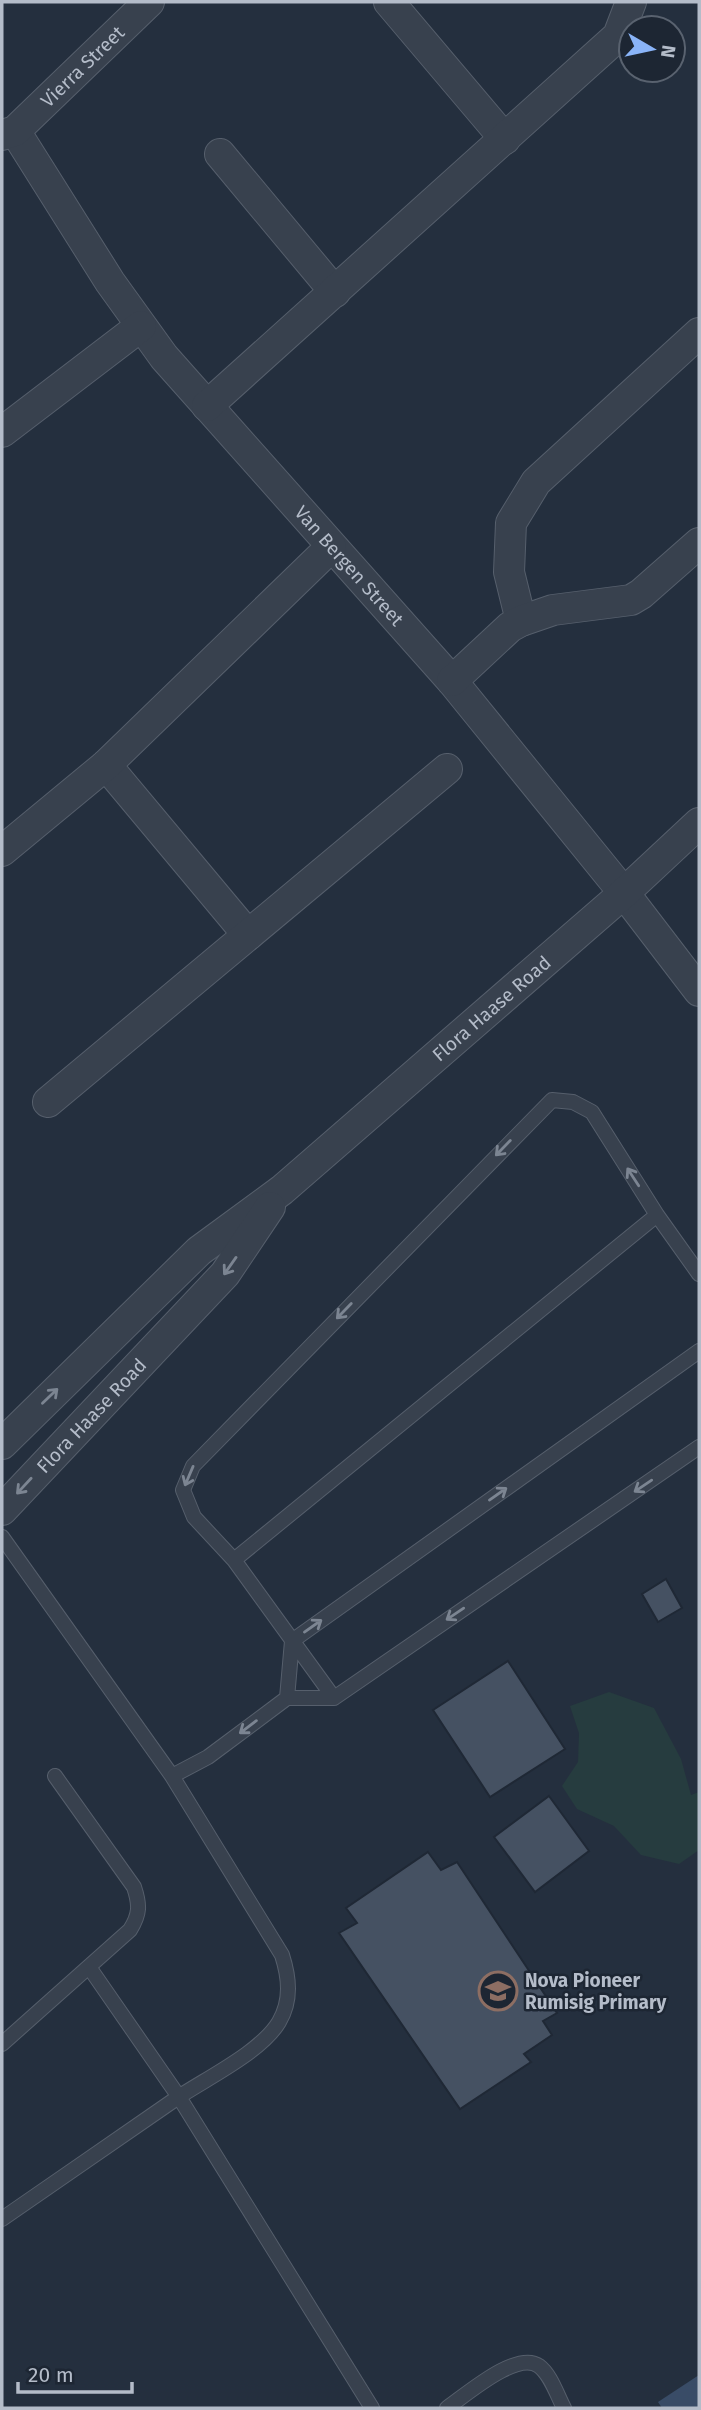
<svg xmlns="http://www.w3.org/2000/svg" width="701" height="2410" viewBox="0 0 701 2410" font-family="'Fira Sans',sans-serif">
	<rect width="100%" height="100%" fill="#242f3e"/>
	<path fill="#263c3f" d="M609,1692L654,1708L681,1759L691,1795L699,1792V1850L679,1864L641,1855L614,1826L577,1809L562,1786L578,1762L579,1733L570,1706Z"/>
	<path fill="#394c67" d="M699,2375V2408H662L658,2402Z"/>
	<path fill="#455162" stroke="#1f2835" stroke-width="2" d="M666,1579L682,1608L658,1622L642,1594Z
		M508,1661L565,1749L490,1797L433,1710Z
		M549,1796L589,1851L535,1892L494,1837Z
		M428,1852L441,1870L457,1862L557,2013L543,2021L552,2035L524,2054L531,2062L460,2109L339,1933L357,1923L346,1908Z"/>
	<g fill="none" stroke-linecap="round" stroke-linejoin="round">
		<defs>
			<path id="service" d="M699,1351L292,1641L287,1698H334L699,1447
				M2,1537L172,1776L282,1955C289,1977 292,2000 279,2022C261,2052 207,2078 177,2098C119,2138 60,2179 2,2219
				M234,1560L657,1215
				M334,1698L234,1560L194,1517L183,1490L193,1466L552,1100L573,1102L592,1112L657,1215L699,1274
				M172,1776L208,1757L287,1698
				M89,1967L179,2097L372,2408
				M2,2044L130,1930C140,1914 140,1905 134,1887L55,1776
				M447,2408C466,2395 517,2350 539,2366C551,2375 557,2395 564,2408"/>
			<g id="minor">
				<path d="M389,2L505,139"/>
				<path id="s1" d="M15,131L110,282L164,357L452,681L624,893L699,991"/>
				<path id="s2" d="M2,135L15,131L149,2"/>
				<path d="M220,154L335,292"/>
				<path d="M207,406L618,36L631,2"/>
				<path d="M2,432L141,326"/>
				<path d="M521,621L509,572L511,523L536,482L699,333"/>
				<path d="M452,681L510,627L521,621L553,610L631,600L641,594L699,543"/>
				<path d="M106,765L248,935"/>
				<path d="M2,851L106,765L331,547"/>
				<path d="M48,1102L447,769"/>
				<path id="s3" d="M2,1444L199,1251L282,1190L624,893L699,823"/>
				<path id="s4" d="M2,1510L225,1274L270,1207"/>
			</g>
		</defs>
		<use href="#service" stroke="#565f6c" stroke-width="16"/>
		<use href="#minor" stroke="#565f6c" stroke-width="32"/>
		<use href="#service" stroke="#38414e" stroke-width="14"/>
		<use href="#minor" stroke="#38414e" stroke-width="30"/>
	</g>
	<defs><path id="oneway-shaft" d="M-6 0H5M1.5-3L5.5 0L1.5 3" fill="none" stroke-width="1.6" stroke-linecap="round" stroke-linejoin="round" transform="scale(1.75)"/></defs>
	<g stroke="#7c8592">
		<use href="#oneway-shaft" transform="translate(503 1148) rotate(134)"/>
		<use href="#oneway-shaft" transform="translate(633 1177) rotate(-123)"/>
		<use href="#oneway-shaft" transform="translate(230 1266) rotate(125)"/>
		<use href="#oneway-shaft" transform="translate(344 1311) rotate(134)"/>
		<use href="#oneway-shaft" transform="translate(50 1396) rotate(-44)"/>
		<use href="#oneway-shaft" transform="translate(189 1476) rotate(113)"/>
		<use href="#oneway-shaft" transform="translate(24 1486) rotate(133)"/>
		<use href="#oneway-shaft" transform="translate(643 1486) rotate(146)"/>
		<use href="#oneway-shaft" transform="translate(498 1494) rotate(-35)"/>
		<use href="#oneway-shaft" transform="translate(455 1614) rotate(146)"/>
		<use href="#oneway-shaft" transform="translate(313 1626) rotate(-35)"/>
		<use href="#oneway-shaft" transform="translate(248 1727) rotate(143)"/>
	</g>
	<defs>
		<symbol id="school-ring" viewBox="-11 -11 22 22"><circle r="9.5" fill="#1d2633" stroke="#8d6e63" stroke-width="1.5"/><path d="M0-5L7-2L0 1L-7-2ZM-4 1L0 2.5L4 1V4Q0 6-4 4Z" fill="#8d6e63"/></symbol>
	</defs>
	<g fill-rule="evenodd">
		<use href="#school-ring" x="476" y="1969" width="44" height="44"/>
	</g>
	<g text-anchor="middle" stroke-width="5" stroke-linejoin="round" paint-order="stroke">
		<g font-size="19" fill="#b4bcc9" stroke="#1d2633">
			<text dy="7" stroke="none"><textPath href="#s2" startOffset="107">Vierra Street</textPath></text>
			<text dy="7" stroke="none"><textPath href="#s1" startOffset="550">Van Bergen Street</textPath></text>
			<text dy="7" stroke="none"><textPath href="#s3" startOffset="656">Flora Haase Road</textPath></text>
			<text dy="7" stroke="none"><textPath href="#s4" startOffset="130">Flora Haase Road</textPath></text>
		</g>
		<g font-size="19" font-weight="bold" fill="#b4bcc9" stroke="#1d2633" text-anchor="start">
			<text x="525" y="1987">Nova Pioneer<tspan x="525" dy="22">Rumisig Primary</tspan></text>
		</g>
	</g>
	<rect width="701" height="2410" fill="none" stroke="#b4bcc9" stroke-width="7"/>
	<g transform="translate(652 49) rotate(99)"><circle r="33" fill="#1d2633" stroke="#59626f" stroke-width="2"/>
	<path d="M0-5L12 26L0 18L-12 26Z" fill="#8ab4f8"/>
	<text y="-10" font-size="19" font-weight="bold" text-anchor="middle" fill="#b4bcc9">N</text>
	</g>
	<path d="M18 2382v10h114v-10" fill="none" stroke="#b4bcc9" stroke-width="3.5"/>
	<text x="28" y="2382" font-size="21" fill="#b4bcc9" stroke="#1d2633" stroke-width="5" paint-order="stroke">20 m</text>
</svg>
